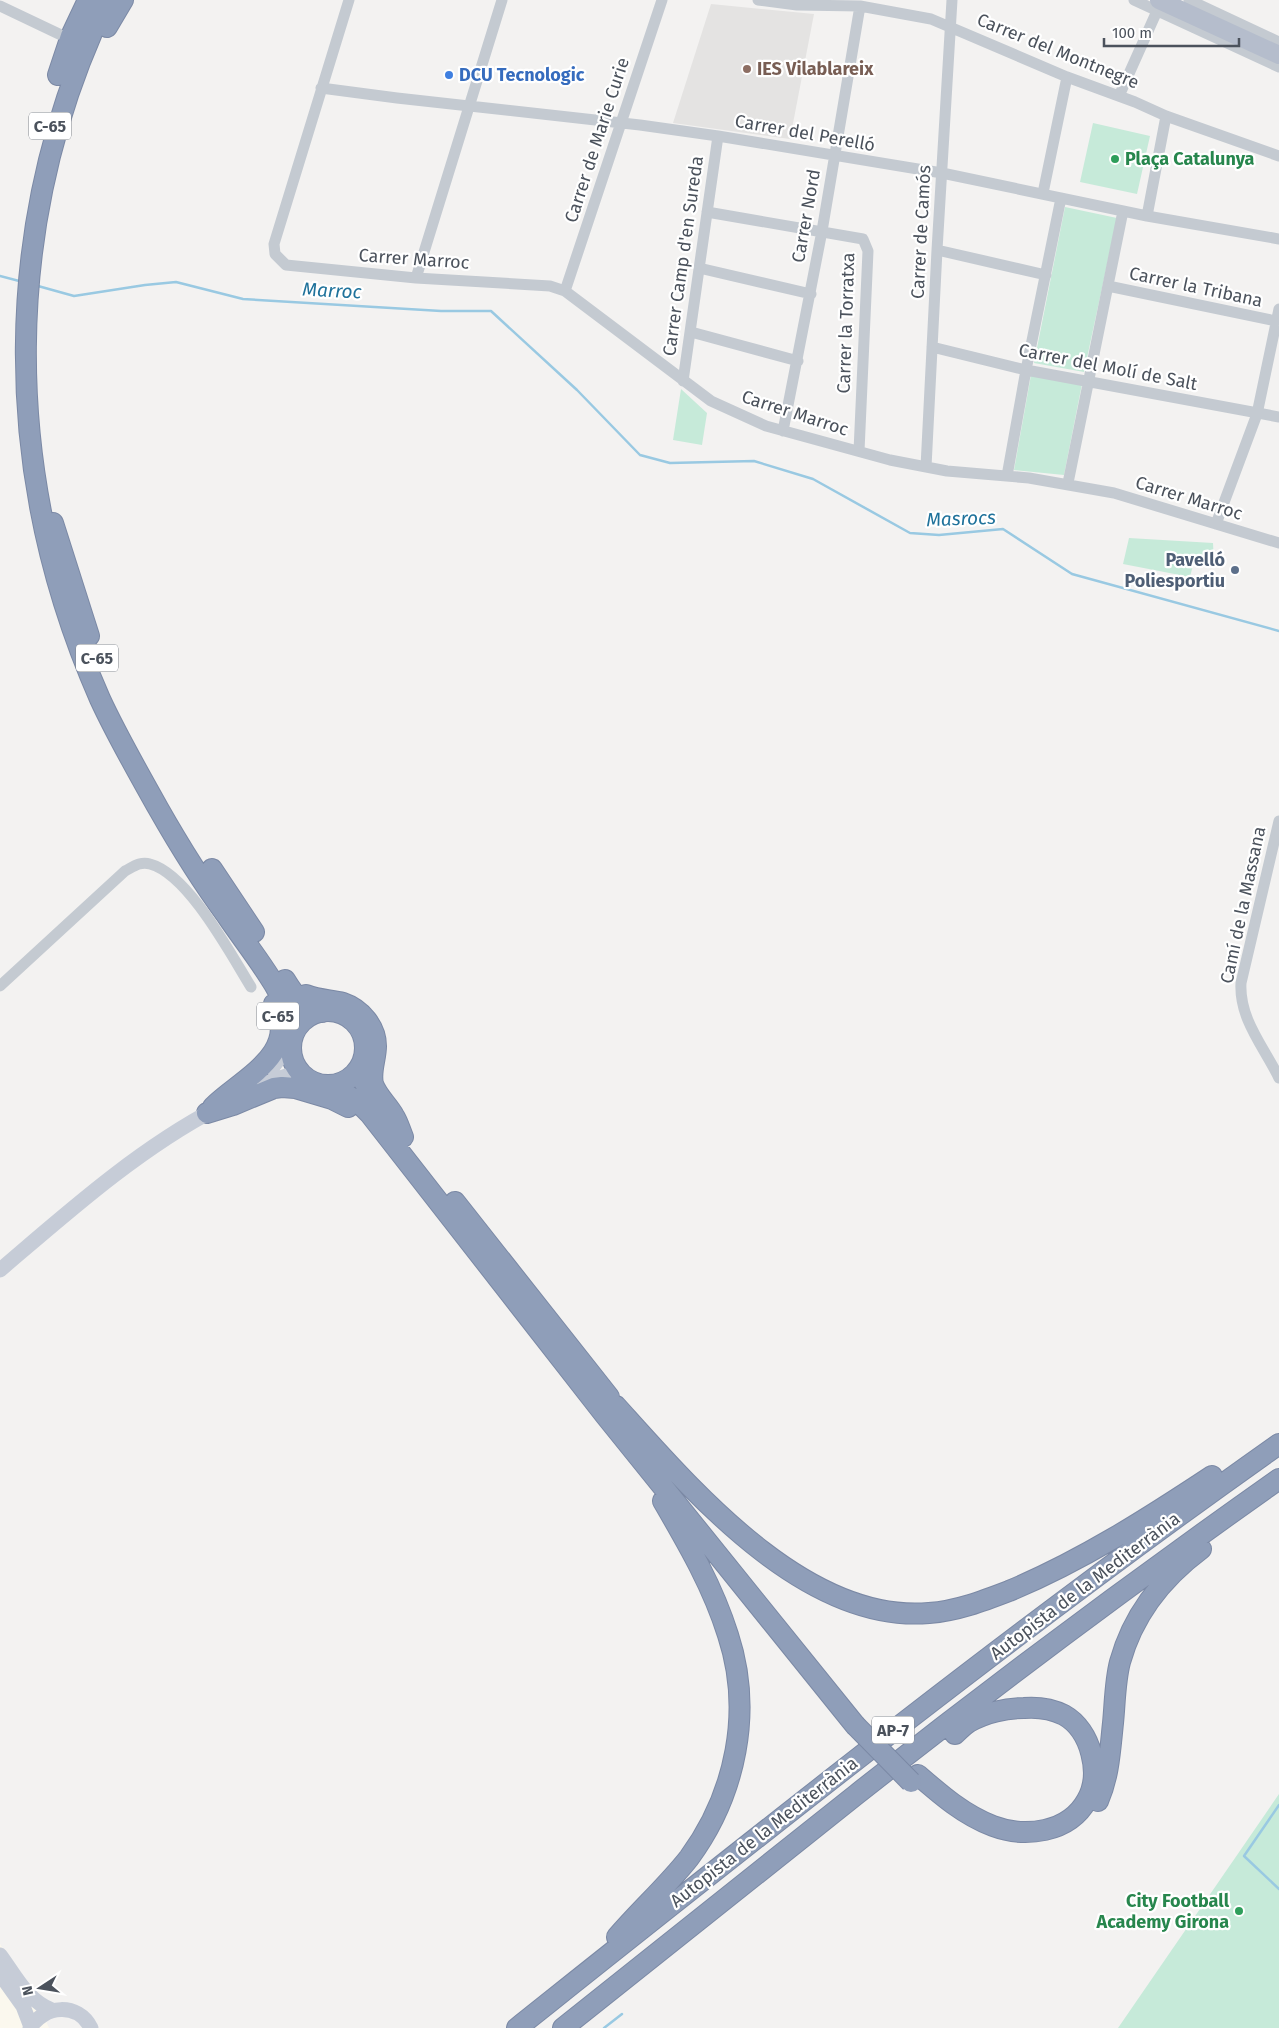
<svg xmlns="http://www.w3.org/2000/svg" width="1279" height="2028" viewBox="0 0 1279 2028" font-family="'Fira Sans',sans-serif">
	<rect width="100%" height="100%" fill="#f3f2f1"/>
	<path fill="#fbf8ee" d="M0,1944L35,1995L49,2028H0Z"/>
	<path fill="#e4e3e2" d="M711,4L814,14L790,139L673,123Z"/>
	<path fill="#c6ead9" d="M1093,123L1150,136L1137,194L1080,182Z
		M1065,207L1117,218L1084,372L1034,363Z
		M1031,375L1082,384L1064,475L1014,470Z
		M681,389L707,413L702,445L673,440Z
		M1129,538L1213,543L1214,563L1194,561L1190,577L1123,564Z
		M1279,1794V2028H1118Z"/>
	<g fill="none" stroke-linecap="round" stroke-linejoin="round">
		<path stroke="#99c9e2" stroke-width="2.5" d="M0,276L23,282
			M38,286L74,296L145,285L176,282L243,299L441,311H491L577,390L640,455L670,463L754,461L813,479L910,533L939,535L1003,529L1072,574L1279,631
			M1279,1805L1244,1856L1279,1889
			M604,2028L622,2014"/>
		<defs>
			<path id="highway" d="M107,0C0,221 0,472 100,699C117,736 138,772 158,808C179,845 202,882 227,916C252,953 283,988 295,1031
				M107,27L123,0
				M58,75L71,36L88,0
				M53,523L89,636
				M212,869L254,932
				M285,980C294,995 303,1007 322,1012
				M306,995C318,1000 331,1000 343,1003C361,1009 376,1027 376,1046C376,1059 370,1071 373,1084C377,1096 388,1105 394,1116C398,1122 400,1130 403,1137
				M291 1048a37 37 0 1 1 74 0a37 37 0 1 1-74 0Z
				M358,1070L372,1097L384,1113
				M331,1086L357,1101L370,1114L605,1415L855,1725
				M213,1107C240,1080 302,1053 274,1004
				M207,1113L233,1105L274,1088L282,1087L295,1088L332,1099L348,1107
				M455,1202L609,1397
				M616,1406C691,1489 805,1624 929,1613C957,1611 983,1601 1009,1591C1081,1561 1147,1519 1212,1476
				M918,1775C941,1795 964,1815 993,1826C1025,1838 1069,1833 1087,1800C1102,1774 1091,1730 1064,1715C1052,1709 1037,1707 1024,1708C1006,1708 985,1713 969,1722C964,1725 959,1730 955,1734
				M1098,1801C1109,1776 1110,1751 1113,1723C1115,1703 1115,1681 1120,1662C1133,1615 1162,1578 1201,1549
				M617,1937C640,1910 667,1886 689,1858C736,1794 753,1711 728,1635C713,1587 688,1544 663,1501
				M517,2028C767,1829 1017,1629 1279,1444
				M563,2028C662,1950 759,1871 857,1794C995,1685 1136,1580 1279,1479"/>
		</defs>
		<use href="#highway" stroke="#7b89a5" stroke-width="22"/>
		<path stroke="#c4cad1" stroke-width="11" d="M349,0L274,244L275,254L286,265L416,278L550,286L565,291L711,401L766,426L890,460L947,471L1029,478L1114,493L1279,543
			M758,0L797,5L860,6L931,19L1067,77L1135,102L1166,116L1279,156
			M1134,0L1279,67
			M1189,0L1279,42
			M0,6L59,34
			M321,88L397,98L640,125L718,136L942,173L1147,216L1279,239
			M1119,96L1157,11
			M1043,193L1067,77
			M707,212L863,239L868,251L859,451
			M1147,216L1166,116
			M937,250L1046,275
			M699,268L811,294
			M416,278L502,0
			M1108,286L1276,321
			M565,291L662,0
			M691,332L798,361
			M932,347L1026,370L1279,417
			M683,381L718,136
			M783,431L822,231L860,6
			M926,467L937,250L952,0
			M1007,476L1026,370L1061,198
			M1068,483L1123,211
			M1216,524L1257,414L1279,309
			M1279,821L1241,983C1239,1019 1264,1047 1279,1078
			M0,986L125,871C133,867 140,861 150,864C188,874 230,953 251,987"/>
		<path stroke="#c6ccd7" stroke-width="15" d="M272,1068L291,1042
			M264,1084L286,1076L304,1077
			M0,1270C68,1212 137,1150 217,1108
			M0,1955C15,1975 27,2001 52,2010
			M0,1974L23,2006L31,2027
			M30,2028C44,2005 78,2002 91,2028"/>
		<path stroke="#b5bdcc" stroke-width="18" d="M1159,0L1279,55"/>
		<use href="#highway" stroke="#8f9eb9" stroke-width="20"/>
		<defs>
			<path id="highway-bridge" d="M855,1725L911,1782"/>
		</defs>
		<use href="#highway-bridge" stroke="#7b89a5" stroke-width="22" stroke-linecap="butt"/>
		<use href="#highway-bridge" stroke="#8f9eb9" stroke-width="20"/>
	</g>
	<circle fill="#8d6e63" stroke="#fff" stroke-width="2" cx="747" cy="69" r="5"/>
	<circle fill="#3f7fe0" stroke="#fff" stroke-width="2" cx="449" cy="75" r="5"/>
	<g fill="#2e9e5b" stroke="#fff" stroke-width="2">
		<circle cx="1115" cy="159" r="5"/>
		<circle cx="1239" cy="1911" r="5"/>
	</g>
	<circle fill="#5c6f8a" stroke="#fff" stroke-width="2" cx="1235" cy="570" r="5"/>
	<g text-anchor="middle" stroke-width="4.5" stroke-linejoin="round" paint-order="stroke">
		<g fill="#fff" stroke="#81868d" stroke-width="1">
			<rect x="29" y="112.5" width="42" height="27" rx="4"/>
			<rect x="76" y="644.5" width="42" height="27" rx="4"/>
			<rect x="257" y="1002.5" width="42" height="27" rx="4"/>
			<rect x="872" y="1716.5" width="42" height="27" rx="4"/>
		</g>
		<g font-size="16" font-weight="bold" fill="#4b525c">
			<text x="50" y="132">C-65</text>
			<text x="97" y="664">C-65</text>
			<text x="278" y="1022">C-65</text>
			<text x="893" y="1736">AP-7</text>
		</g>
		<g font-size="18" fill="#4b525c" stroke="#fff">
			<text transform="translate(1058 51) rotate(22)" y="6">Carrer del Montnegre</text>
			<text transform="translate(805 133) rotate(10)" y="6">Carrer del Perelló</text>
			<text transform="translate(597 140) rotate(-72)" y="6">Carrer de Marie Curie</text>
			<text transform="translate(806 216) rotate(-80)" y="6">Carrer Nord</text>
			<text transform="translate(921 232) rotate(-87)" y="6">Carrer de Camós</text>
			<text transform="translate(683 256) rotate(-82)" y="6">Carrer Camp d'en Sureda</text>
			<text transform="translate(414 259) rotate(4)" y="6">Carrer Marroc</text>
			<text transform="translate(1196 287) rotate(12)" y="6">Carrer la Tribana</text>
			<text transform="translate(846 323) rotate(-88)" y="6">Carrer la Torratxa</text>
			<text transform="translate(1108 367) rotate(11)" y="6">Carrer del Molí de Salt</text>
			<text transform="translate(795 413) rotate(18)" y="6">Carrer Marroc</text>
			<text transform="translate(1189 498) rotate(17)" y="6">Carrer Marroc</text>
			<text transform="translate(1243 905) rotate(-78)" y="6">Camí de la Massana</text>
			<text transform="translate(1085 1586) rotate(-37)" y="6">Autopista de la Mediterrània</text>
			<text transform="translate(764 1832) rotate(-38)" y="6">Autopista de la Mediterrània</text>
		</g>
		<g font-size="18" font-weight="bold" fill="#785e54" stroke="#fff" text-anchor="start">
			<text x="757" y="75">IES Vilablareix</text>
		</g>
		<g font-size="18" font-weight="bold" fill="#366cbe" stroke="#fff" text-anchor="start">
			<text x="459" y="81">DCU Tecnologic</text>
		</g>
		<g font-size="18" font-weight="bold" fill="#27864d" stroke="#fff" text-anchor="start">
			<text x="1125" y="165">Plaça Catalunya</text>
			<text x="1229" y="1907" text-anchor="end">City Football<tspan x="1229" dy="21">Academy Girona</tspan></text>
		</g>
		<g font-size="18" font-weight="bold" fill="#4e5e75" stroke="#fff" text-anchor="end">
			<text x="1225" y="566">Pavelló<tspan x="1225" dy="21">Poliesportiu</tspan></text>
		</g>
		<g font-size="19" font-style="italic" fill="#1f729b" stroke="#fff">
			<text transform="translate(332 290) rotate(3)" y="7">Marroc</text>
			<text transform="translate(961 518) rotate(-2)" y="7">Masrocs</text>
		</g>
	</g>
	<g transform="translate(40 1988) rotate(258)" stroke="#ffffff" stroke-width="4" paint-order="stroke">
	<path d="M0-4L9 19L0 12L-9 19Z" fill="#4b525c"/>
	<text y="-8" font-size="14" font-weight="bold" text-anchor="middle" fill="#4b525c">N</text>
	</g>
	<path d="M1104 38v8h135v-8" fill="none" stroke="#4b525c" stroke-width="2.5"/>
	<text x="1112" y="38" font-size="15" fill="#4b525c" stroke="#ffffff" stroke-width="4" paint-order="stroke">100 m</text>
</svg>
